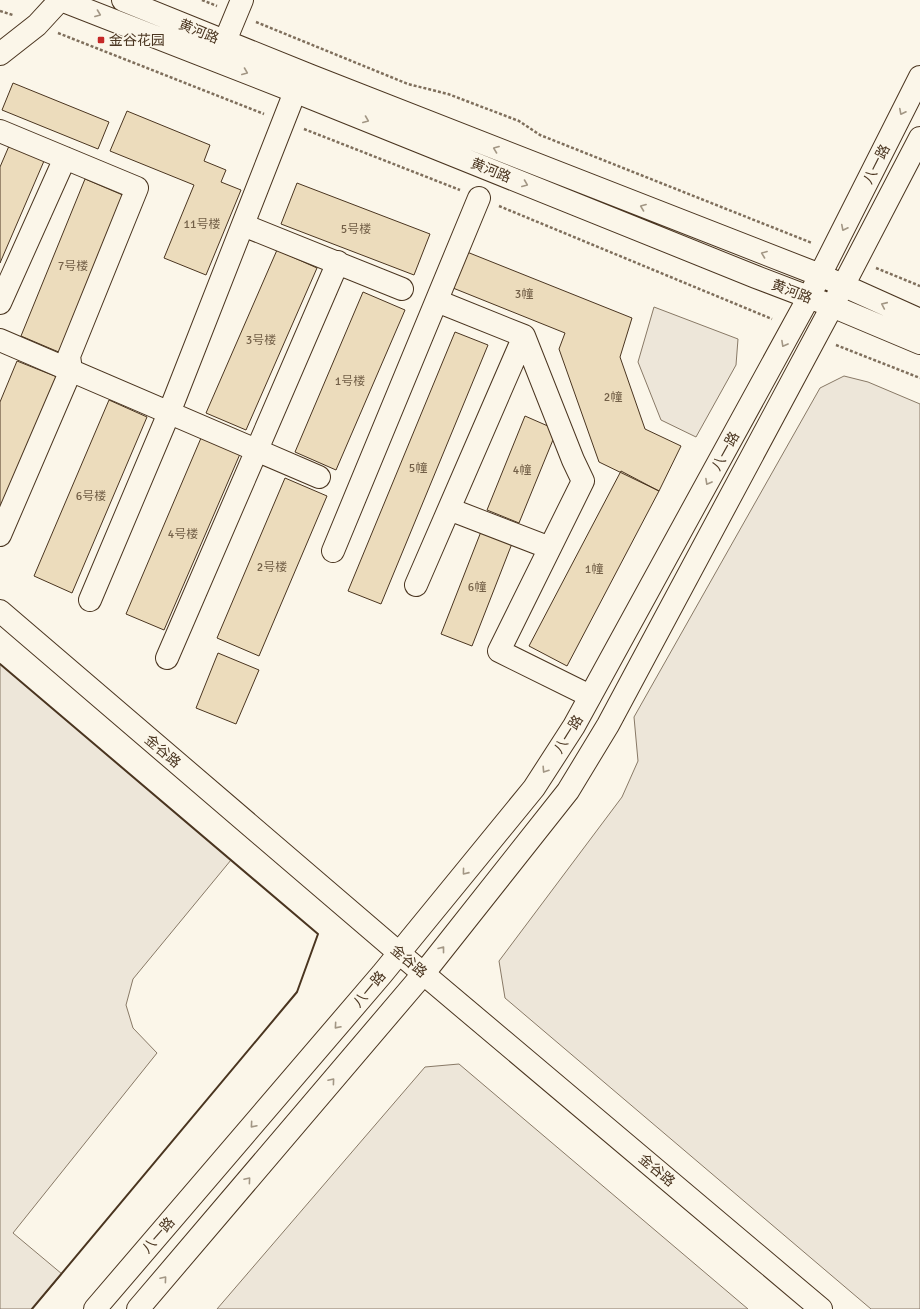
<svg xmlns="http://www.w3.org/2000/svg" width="920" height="1309" viewBox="0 0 920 1309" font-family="Signika,'Noto Sans SC',sans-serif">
	<rect width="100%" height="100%" fill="#fbf6e9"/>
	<path fill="#ede6d9" stroke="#887966" d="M654,307L738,339L736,365L696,437L661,420L638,362Z
		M844,376L868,382L920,404V1309H871L505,998L499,961L622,797L638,761L634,717L820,388Z
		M0,664L231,860L133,979L126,1005L133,1028L157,1053L13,1233L62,1274L32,1309H0Z
		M459,1064L748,1309H217L425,1067Z"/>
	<path fill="#ecdcbc" stroke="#4a3520" d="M13,83L109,122L98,149L2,110Z
		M127,111L210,145L204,161L226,170L221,182L241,190L206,275L164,258L194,185L110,151Z
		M9,146L44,161L0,263V167Z
		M85,179L125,196L61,353L21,336Z
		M297,183L430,234L414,275L281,224Z
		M277,250L317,268L246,430L206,413Z
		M467,252L632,318L620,357L645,429L681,446L659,491L599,462L559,349L565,333L453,288Z
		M363,292L405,310L336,470L295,452Z
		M455,332L488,345L381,604L348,591Z
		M17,361L57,377L0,517V402Z
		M109,400L147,417L72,593L34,576Z
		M525,416L557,430L519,523L487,510Z
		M201,438L240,454L164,630L126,614Z
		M621,471L659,491L567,666L529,646Z
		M285,478L327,496L259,656L217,638Z
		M482,529L513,541L472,646L441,634Z
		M218,653L259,670L236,724L196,708Z"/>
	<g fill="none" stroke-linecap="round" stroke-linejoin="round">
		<defs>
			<path id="minor" d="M0,54L37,25L60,0
				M218,58L242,0
				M0,131L137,188L69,356L71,370L0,535
				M243,225L402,289
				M437,301L524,336L573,460L583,481L499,651L590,696
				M0,303L65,158
				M0,340L319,477
				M449,509L550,548
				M333,551L479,198
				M416,585L524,336
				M90,600L169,413L302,74
				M0,611L399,953L821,1309
				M167,658L338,262"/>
			<path id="major" d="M61,0L304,95L756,277L832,306L920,343
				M123,0L311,76L820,275L920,320
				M95,1309L382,974L534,788L574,726L809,297L920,77
				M138,1309L424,973L568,791L608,725L843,286L920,138"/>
		</defs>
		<use href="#minor" stroke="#4a3520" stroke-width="24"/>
		<use href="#major" stroke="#4a3520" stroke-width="24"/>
		<path stroke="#7f6f5c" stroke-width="2.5" stroke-dasharray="3 2" stroke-linecap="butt" d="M202,0L217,6
			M0,11L13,15
			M256,22L408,84L448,94L519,121L540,135L812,243
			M58,33L264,114
			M304,129L460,190
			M499,206L772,319
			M876,268L920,286
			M836,345L920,378"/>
		<use href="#minor" stroke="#fbf6e9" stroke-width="22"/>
		<use href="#major" stroke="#fbf6e9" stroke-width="22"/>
		<path stroke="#4a3520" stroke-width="2" d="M0,664L318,934L297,992L32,1309"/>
	</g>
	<defs><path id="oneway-chevron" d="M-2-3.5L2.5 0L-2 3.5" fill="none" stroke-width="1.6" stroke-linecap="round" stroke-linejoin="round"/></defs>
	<g stroke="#a29684">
		<use href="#oneway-chevron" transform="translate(98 14) rotate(21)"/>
		<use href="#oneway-chevron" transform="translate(245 72) rotate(22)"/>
		<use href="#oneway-chevron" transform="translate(902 112) rotate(117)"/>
		<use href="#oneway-chevron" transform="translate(366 120) rotate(22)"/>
		<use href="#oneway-chevron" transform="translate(496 149) rotate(-159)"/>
		<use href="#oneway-chevron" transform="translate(525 184) rotate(22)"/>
		<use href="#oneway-chevron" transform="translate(643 207) rotate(-159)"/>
		<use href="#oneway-chevron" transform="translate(844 228) rotate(117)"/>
		<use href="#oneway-chevron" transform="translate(764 254) rotate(-159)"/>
		<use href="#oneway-chevron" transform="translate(884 305) rotate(-156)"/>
		<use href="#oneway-chevron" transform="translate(784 344) rotate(119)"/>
		<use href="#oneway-chevron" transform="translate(708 482) rotate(119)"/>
		<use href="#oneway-chevron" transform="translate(545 770) rotate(123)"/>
		<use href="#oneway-chevron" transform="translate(465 872) rotate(129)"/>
		<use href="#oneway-chevron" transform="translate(442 949) rotate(-52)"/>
		<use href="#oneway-chevron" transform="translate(337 1026) rotate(131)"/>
		<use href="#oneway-chevron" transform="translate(332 1081) rotate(-50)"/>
		<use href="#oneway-chevron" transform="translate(253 1125) rotate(131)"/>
		<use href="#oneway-chevron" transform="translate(248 1180) rotate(-50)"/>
		<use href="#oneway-chevron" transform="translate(164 1279) rotate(-50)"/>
	</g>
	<rect fill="#c62828" stroke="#fbf6e9" stroke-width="1.5" x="97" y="36" width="8" height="8" rx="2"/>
	<g text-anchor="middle" stroke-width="3" stroke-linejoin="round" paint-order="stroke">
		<g font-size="12" fill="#725f47">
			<text x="202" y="228">11号楼</text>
			<text x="356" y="233">5号楼</text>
			<text x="73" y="270">7号楼</text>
			<text x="524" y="298">3幢</text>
			<text x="261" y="344">3号楼</text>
			<text x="350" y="385">1号楼</text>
			<text x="613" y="401">2幢</text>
			<text x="418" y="472">5幢</text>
			<text x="522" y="474">4幢</text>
			<text x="91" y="500">6号楼</text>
			<text x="183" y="538">4号楼</text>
			<text x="272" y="571">2号楼</text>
			<text x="594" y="573">1幢</text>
			<text x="477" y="591">6幢</text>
		</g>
		<g font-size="14" fill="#4a3520" stroke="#fbf6e9">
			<text transform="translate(199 31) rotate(22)" y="5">黄河路</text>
			<text transform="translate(876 164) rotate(-63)" y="5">八一路</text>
			<text transform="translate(491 170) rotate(22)" y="5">黄河路</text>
			<text transform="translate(792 291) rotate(21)" y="5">黄河路</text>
			<text transform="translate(725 451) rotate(-61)" y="5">八一路</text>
			<text transform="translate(568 734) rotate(-58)" y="5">八一路</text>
			<text transform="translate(163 751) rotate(41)" y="5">金谷路</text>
			<text transform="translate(409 961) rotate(40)" y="5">金谷路</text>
			<text transform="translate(369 989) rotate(-50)" y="5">八一路</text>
			<text transform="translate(657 1170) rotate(40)" y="5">金谷路</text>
			<text transform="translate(158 1235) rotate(-49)" y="5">八一路</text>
		</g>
		<g font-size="14" fill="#4a3520" stroke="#fbf6e9" text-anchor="start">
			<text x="109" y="45">金谷花园</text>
		</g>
	</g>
</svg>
